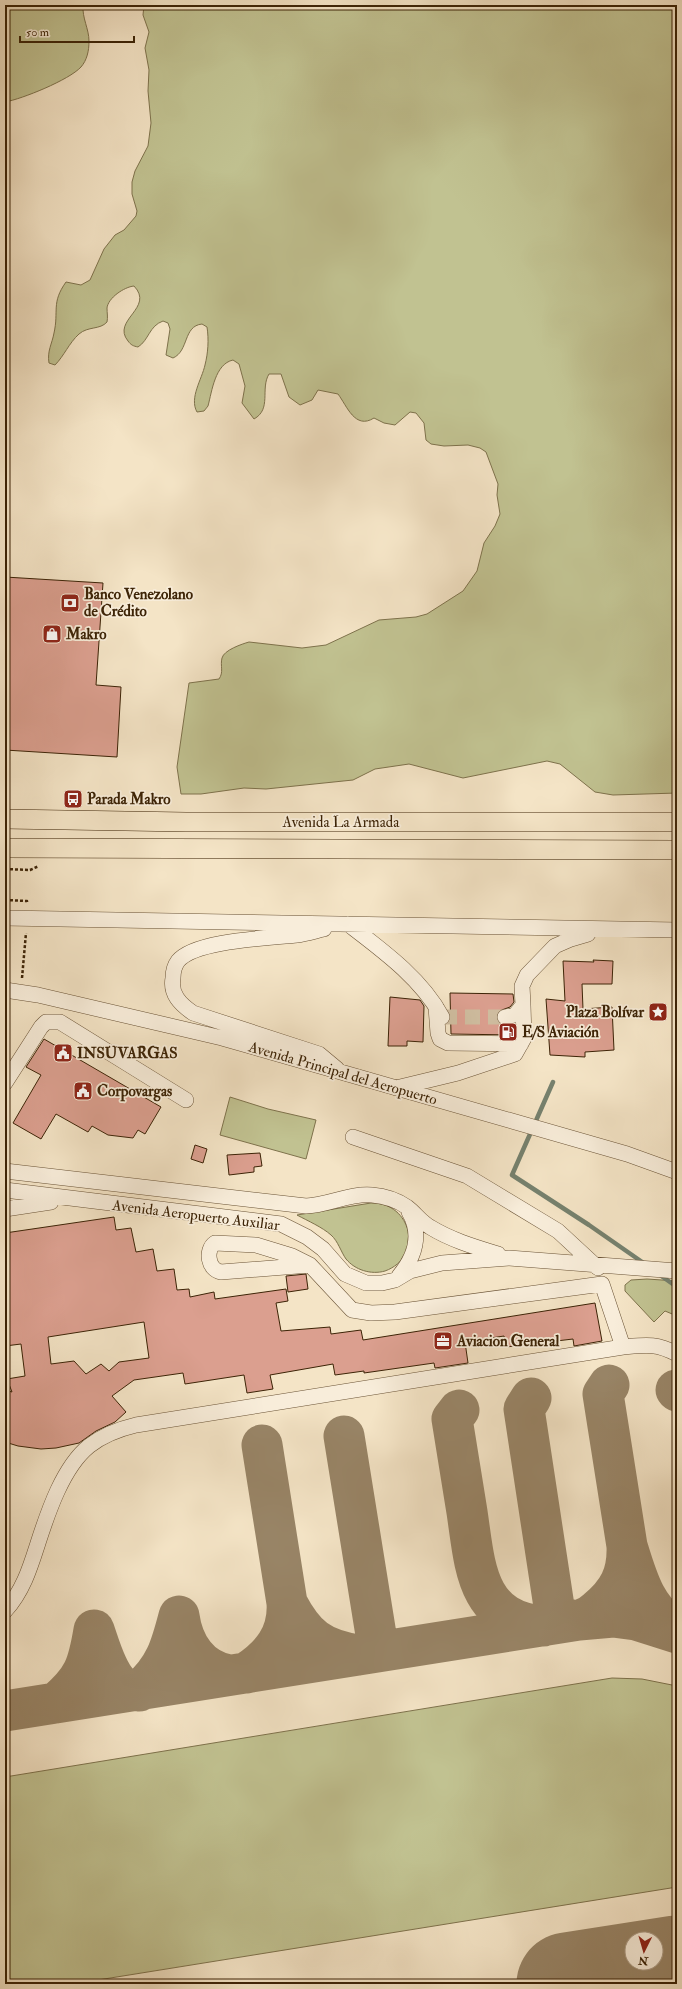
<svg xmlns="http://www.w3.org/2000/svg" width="682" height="1989" viewBox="0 0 682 1989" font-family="'IM FELL Double Pica',serif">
	<rect width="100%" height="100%" fill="#f4e4c6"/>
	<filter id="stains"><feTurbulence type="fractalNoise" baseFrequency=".005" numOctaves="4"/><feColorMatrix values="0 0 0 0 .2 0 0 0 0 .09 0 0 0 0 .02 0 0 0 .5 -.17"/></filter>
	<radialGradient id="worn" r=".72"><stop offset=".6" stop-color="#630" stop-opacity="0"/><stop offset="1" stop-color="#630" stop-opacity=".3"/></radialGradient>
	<path fill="#c1c291" stroke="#7e724c" d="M5,5H83C82,18 89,29 89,41C89,51 87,60 81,67C69,80 22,99 5,102Z
		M144,5H677V793L613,795L595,792L560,764L547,761L463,778L409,764L375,769L353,780L266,789L244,788L201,794H181L177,767L189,683L219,679C224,672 220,666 222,658C224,650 242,644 249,642L302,648L326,645L379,620L416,617L427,614L463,591L477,571L484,543L495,526L500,514L497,495L498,484L486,452L480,448L468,445L444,446L431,444L426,440L424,423L416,413L410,412L395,425L384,423L374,418C355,430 347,406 338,394L318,390L312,400L300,405L289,397L281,374H269C260,389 272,409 254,419L242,403L245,386L239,364L233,360C215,364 212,391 208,406L204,411L197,412C189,398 202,379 205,365C208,353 209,340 207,327L202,324C183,326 189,351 173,358L166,355L170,329L168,323L163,321C149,326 149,340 138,347C133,346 131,345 128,341C111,320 155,308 134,286C124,287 108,298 107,308C107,313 108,317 107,322C100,330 88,326 79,334C69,343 64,356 55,365L49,363C47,351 52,344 54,333C59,311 51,303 66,282L81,285L90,280L104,249L115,235L124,230L136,216L137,211L132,194V182L135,171L148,146L151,123L148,91L149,70L145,48L149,32L143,15Z
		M230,1097L268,1109L316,1120L306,1159L220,1135Z
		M371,1203C412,1202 424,1257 385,1271C371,1275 355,1270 346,1259C341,1252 338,1241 331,1235C322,1227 308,1221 297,1215Z
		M647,1279L677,1281V1316L665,1311L654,1322L625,1291V1285L631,1280Z
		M612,1678L642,1679L677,1686V1887L73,1984H5V1777Z"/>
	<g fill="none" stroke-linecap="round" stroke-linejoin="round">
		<path stroke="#76816e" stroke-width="4.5" d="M553,1082L512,1175L589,1225L645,1264
			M660,1275L677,1287"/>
		<path stroke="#988466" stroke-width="41" d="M609,1385L603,1394L627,1546
			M676,1390L677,1391
			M531,1398L524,1409L555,1613
			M459,1410L452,1419C457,1450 462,1481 467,1512C475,1565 475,1620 543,1626L555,1613C562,1617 570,1621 578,1620C585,1619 593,1614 597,1610C619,1592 628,1574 627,1546C638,1582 645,1608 677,1631
			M344,1436L377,1641
			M262,1445L287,1603
			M246,1673C272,1656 289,1635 287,1603C305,1637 320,1649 358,1655
			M56,1703C84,1679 88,1666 94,1630C100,1647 106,1671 119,1684C124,1690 132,1690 139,1691C165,1669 171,1647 179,1616C183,1645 199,1670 229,1675
			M5,1711L579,1620L613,1617L636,1620L677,1633"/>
		<path stroke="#988466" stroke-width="103" d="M568,1984L677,1967"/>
	</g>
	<path fill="#db9f8f" stroke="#3c2306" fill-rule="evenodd" d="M5,577L103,583L96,685L121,687L117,757L5,750Z
		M593,960L613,961L612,984H582L583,1009L612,1007L614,1050L585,1052V1057L550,1055L546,999L565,1001L563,961L594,962Z
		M450,993L513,994L514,1002L510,1007L499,1011L496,1018L502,1026L514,1024V1035L451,1034Z
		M390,997L420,1000L424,1006L423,1042L407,1041V1046H388Z
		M44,1039L161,1107L145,1134L138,1130L133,1138L108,1135L92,1126L88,1132L56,1114L41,1139L13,1123L41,1075L26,1067Z
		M195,1145L207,1149L203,1163L191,1159Z
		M260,1153L262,1166L254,1167V1172L229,1175L227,1155Z
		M114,1217L116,1230L131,1228L136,1252L153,1249L157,1271L174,1269L177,1290L189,1289L190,1297L214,1292L215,1299L286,1289L288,1301L276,1303L281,1331L330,1327L331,1334L361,1330L363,1340L595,1303L602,1341L574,1346L573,1339L506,1347L504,1336L465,1342L468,1363L435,1368L434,1363L364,1373V1371L335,1375L333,1364L270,1375L273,1389L247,1393L244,1375L185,1384L183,1373L134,1380L112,1396L126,1412L115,1422L96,1431L79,1443L56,1448L41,1449L18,1446L5,1442V1390L12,1392L7,1379L25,1376L21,1344L5,1346V1233ZM144,1322L149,1358L119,1362L109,1371L101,1364L86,1374L74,1361L51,1364L48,1337Z
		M306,1274L308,1289L288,1292L286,1276Z"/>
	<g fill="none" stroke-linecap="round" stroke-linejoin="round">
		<path stroke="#cfbda0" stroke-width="15" stroke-dasharray="15 8" stroke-linecap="butt" d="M442,1017H505"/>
		<defs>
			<path id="minor" d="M5,918L677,930
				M348,924C382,950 422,979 442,1017
				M324,929C315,931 306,934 297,935C271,938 195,940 178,961C175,965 173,972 173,978C170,994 180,1004 193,1013L319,1054L337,1069
				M5,990L38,995L222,1038L627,1154L677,1172
				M436,1007L438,1033L440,1039L448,1043L521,1044
				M505,1017L515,1015L523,1005L522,986L527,975L555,946L571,939L588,934
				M5,1083L41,1027L46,1022H60L186,1100
				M396,1088L458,1073L515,1054L524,1038L523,1005
				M353,1137L467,1176L558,1231L598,1268
				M5,1171L306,1206C328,1205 350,1193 372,1195C384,1196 397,1200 407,1207C415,1213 421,1222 430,1227C451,1240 475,1247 498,1254
				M5,1190L281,1224L307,1237L323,1249L345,1274L366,1283H382L395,1280L410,1271L442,1263L509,1258L677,1271
				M5,1209L51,1202
				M310,1265L221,1272C208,1270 205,1250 215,1243L256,1245L292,1256L310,1265L352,1310L371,1313L395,1312L602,1284L623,1347
				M399,1276C415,1257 422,1234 409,1212
				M5,1611C23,1591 30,1568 38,1543C48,1512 63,1467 89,1446C103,1435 119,1429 136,1425L623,1347C646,1345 656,1343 677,1354"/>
			<path id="major" d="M5,819L186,822H677
				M5,848L677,850"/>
		</defs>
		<use href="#minor" stroke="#6a5336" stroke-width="16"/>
		<use href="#major" stroke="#3c2306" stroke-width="20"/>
		<path stroke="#3c2306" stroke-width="2.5" stroke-dasharray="3 2" stroke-linecap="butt" d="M5,869L30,870L39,866
			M5,900L27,901V904
			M22,978L26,933"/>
		<use href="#minor" stroke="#f8edda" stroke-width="15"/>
		<use href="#major" stroke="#f4e4c6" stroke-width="19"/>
	</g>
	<defs>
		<symbol id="bank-square" viewBox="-11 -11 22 22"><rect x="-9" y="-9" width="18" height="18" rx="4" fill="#8f2418" stroke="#f8edda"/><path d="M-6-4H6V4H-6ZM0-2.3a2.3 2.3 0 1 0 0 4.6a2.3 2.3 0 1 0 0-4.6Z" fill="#fff"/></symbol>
		<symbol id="shop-square" viewBox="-11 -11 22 22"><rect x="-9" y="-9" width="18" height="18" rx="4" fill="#8f2418" stroke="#f8edda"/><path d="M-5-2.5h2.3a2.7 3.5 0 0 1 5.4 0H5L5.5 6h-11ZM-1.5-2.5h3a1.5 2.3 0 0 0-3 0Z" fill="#fff"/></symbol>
		<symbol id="bus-square" viewBox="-11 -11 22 22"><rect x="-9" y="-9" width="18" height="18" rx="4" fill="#8f2418" stroke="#f8edda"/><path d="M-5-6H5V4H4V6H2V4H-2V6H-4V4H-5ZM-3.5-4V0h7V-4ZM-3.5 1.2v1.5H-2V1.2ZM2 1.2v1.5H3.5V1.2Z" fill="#fff"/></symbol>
		<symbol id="sight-square" viewBox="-11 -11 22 22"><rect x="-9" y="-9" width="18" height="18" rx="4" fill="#8f2418" stroke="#f8edda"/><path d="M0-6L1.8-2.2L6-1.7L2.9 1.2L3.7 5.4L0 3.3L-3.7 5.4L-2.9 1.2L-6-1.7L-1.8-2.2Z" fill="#fff"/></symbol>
		<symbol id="fuel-square" viewBox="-11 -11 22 22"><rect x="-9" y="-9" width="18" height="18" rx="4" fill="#8f2418" stroke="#f8edda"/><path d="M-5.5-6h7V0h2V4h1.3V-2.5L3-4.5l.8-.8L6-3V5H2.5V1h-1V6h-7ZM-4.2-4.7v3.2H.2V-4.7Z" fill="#fff"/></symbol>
		<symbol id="civic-square" viewBox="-11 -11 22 22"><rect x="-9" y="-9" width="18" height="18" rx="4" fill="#8f2418" stroke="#f8edda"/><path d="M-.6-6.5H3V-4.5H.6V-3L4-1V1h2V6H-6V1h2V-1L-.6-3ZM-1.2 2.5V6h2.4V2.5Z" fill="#fff"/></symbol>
		<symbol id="office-square" viewBox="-11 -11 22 22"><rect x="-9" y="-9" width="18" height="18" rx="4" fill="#8f2418" stroke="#f8edda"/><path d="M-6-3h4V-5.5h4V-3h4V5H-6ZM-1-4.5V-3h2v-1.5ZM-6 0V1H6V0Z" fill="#fff"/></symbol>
	</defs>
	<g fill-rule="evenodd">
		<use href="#bank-square" x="59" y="592" width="22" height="22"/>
		<use href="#shop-square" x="41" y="623" width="22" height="22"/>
		<use href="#bus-square" x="62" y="788" width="22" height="22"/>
		<use href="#sight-square" x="647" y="1001" width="22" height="22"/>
		<use href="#fuel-square" x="497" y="1021" width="22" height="22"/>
		<use href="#civic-square" x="52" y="1042" width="22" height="22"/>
		<use href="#civic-square" x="72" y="1080" width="22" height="22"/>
		<use href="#office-square" x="432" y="1330" width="22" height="22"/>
	</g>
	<g text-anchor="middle" stroke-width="3.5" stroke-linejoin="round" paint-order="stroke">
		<g font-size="15" font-weight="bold" fill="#3c2306" stroke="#f8edda" text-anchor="start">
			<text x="84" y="599">Banco Venezolano<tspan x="84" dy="17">de Crédito</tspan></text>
			<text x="66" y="639">Makro</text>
			<text x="87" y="804">Parada Makro</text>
			<text x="644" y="1017" text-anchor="end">Plaza Bolívar</text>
			<text x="522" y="1037">E/S Aviación</text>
			<text x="77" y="1058">INSUVARGAS</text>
			<text x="97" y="1096">Corpovargas</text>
			<text x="457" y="1346">Aviacion General</text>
		</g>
		<g font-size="15" fill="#3c2306" stroke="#f8edda">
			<text x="341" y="827">Avenida La Armada</text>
			<text transform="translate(343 1073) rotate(16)" y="5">Avenida Principal del Aeropuerto</text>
			<text transform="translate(196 1215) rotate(7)" y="5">Avenida Aeropuerto Auxiliar</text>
		</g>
	</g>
	<rect width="682" height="1989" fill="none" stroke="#f4e4c6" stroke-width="20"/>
	<rect x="6" y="6" width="670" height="1977" fill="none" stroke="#3c2306" stroke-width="2"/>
	<rect x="10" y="10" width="662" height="1969" fill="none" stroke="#3c2306"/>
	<g transform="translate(644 1951) rotate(185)"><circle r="19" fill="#f8edda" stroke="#ad9c85"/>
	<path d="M0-3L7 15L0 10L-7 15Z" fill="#8f2418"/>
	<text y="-6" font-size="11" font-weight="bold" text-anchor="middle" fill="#3c2306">N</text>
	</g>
	<path d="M20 36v6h114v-6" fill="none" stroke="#3c2306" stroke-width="2"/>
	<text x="26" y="36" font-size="12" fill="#3c2306" stroke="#f8edda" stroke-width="3" paint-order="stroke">50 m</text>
	<rect width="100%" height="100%" filter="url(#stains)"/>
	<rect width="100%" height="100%" fill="url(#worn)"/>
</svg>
